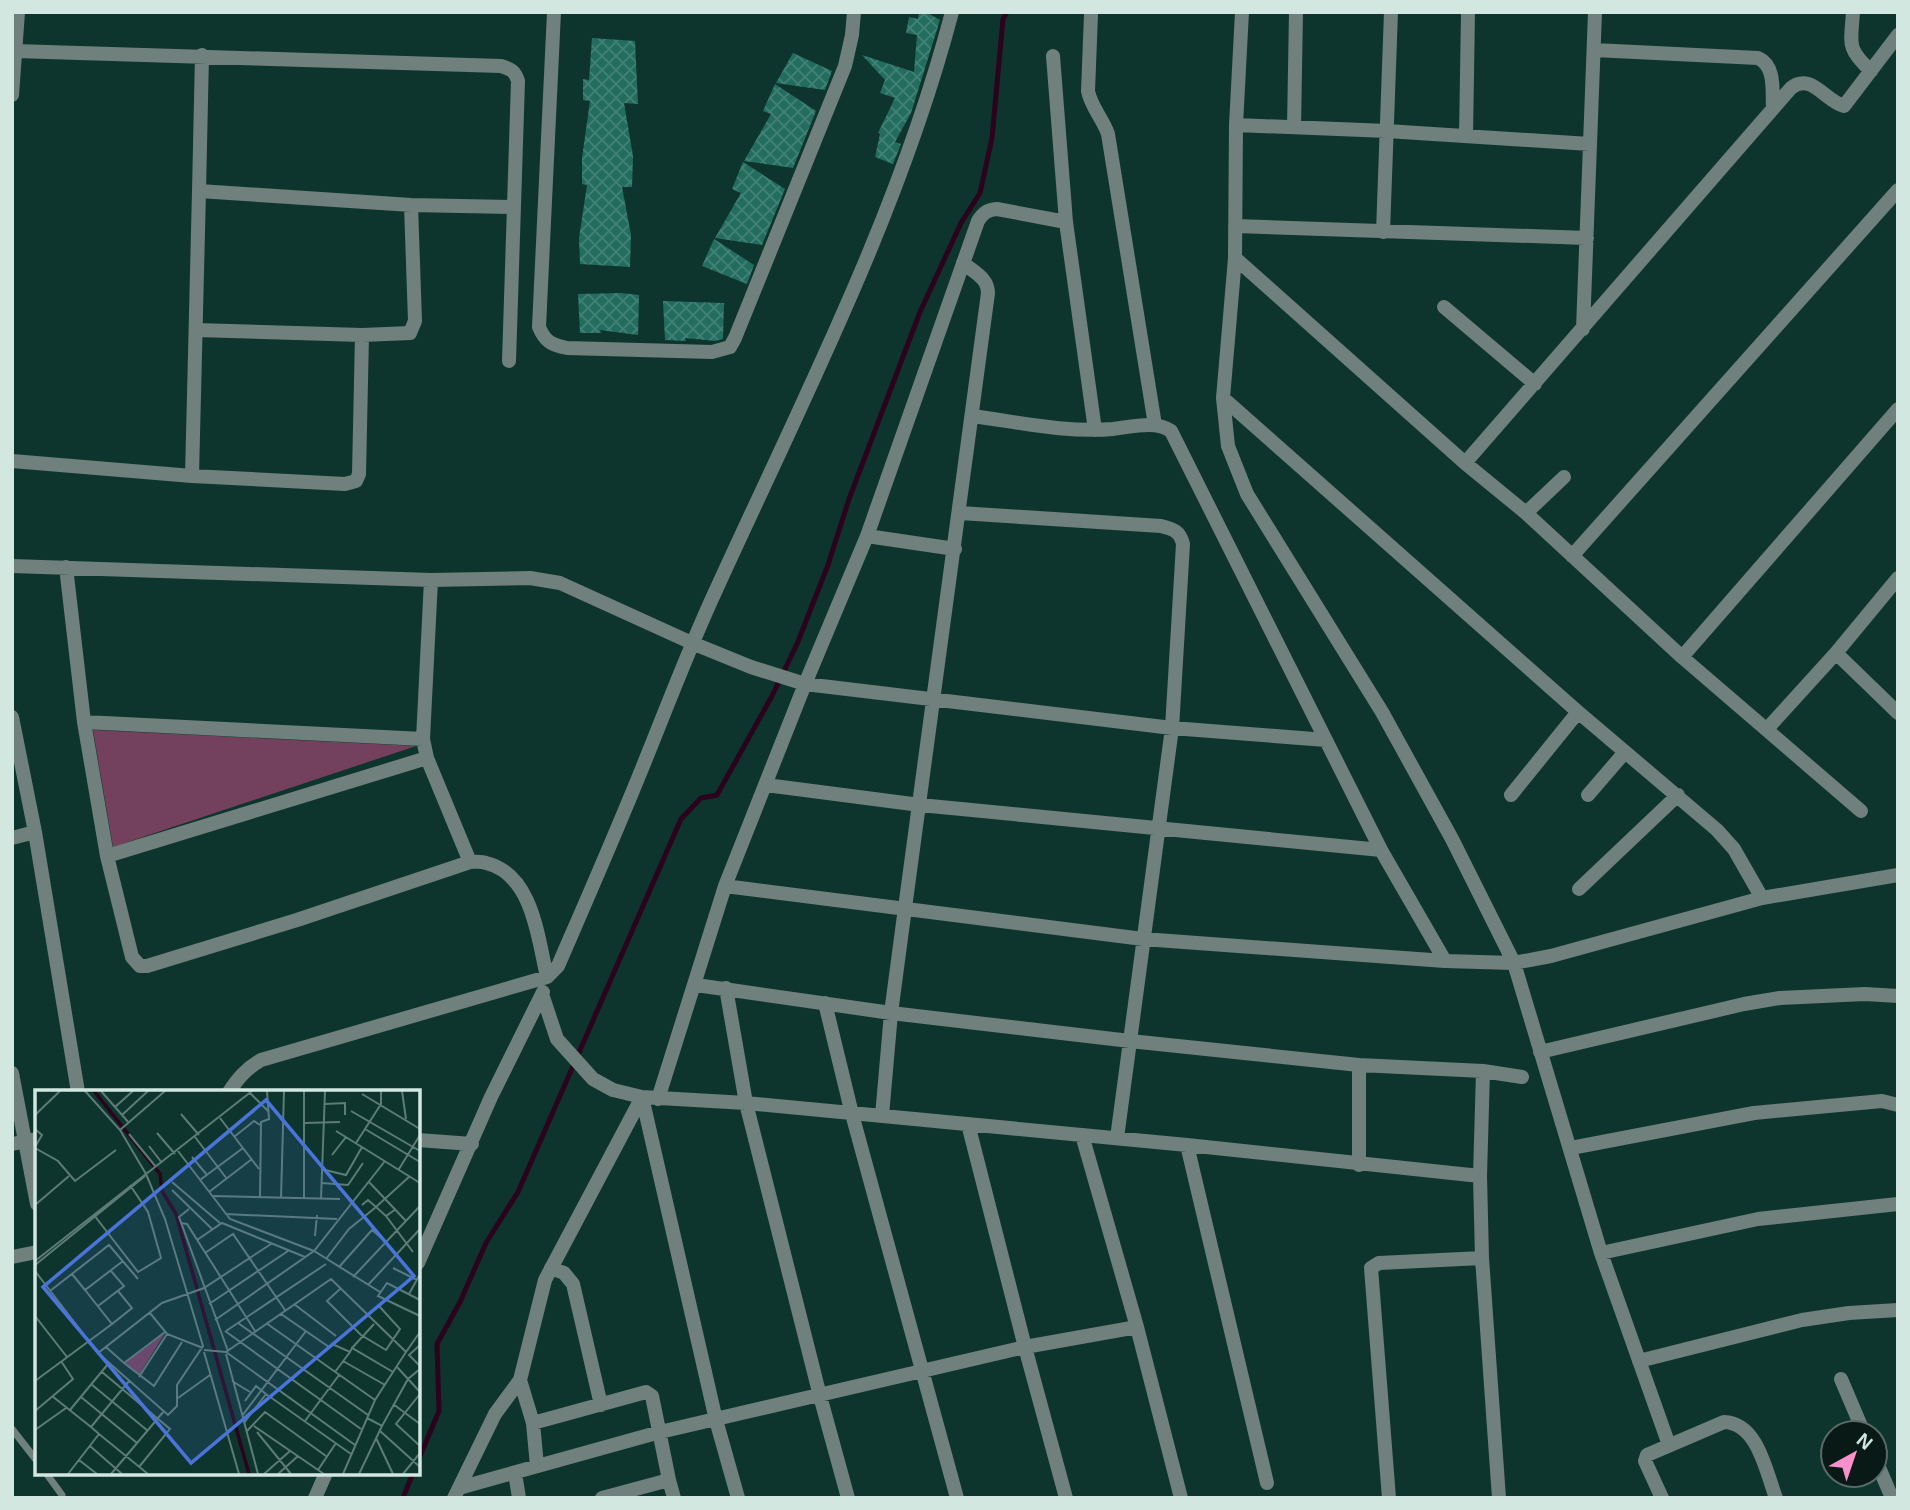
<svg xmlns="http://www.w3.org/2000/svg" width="1910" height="1510" viewBox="0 0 1910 1510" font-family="Arial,sans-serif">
	<defs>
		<pattern id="building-cross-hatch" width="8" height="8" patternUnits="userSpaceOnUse" patternTransform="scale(1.75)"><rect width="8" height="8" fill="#236d5f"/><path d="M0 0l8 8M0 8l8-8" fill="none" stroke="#428276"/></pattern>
	</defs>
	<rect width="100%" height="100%" fill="#0e352d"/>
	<path fill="#73415d" d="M93,730L416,746L113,847Z"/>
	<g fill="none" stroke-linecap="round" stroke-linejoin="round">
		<path stroke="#2b031d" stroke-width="5" d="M418,1461L439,1411L437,1344L460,1302L486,1243L518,1192L681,819L701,798L717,795L772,696L797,644L828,565L849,499L920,312L961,223L980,193L992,138L1003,19L1007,12
			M403,1498L413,1473"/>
	</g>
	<path fill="url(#building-cross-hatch)" d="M919,12H926L940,20L911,113L895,142L901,144L893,164L875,157L880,134L878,133L895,98L880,93L885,80L862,55L914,72L917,35L906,33L909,17L918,19Z
		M592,38L635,41L638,104L624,103L633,156L632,187H622L631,235L630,267L580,264L579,238L587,185L582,184V158L590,101L583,100V79L589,80Z
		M793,53L832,71L825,90L776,83Z
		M775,84L816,111L793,168L744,161L771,114L763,111Z
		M743,162L785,189L762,245L715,238L741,193L732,189Z
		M714,239L754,265L747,284L702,266Z
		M621,293L639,295L638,335L600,330L601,333H580L578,294Z
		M663,301L724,303L723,339L715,341L685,338L686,341L665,340Z"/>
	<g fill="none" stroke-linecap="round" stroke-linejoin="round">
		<path stroke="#70807c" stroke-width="7" d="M12,1429L37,1461
			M46,1473L62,1495"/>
		<path stroke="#70807c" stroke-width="14" d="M554,12L539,327C545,342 552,345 567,348L712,352L730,347L735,338L845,66L852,35L854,12
			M1242,12L1236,125L1235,258L1223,398L1228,446L1247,494L1382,712L1452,839L1514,963L1551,956L1762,898L1898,875
			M1853,12C1851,44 1846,48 1871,71
			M1091,15L1088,91C1091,107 1103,119 1108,134L1155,425
			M1594,50L1758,58C1776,66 1772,91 1773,108
			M15,51L501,66C511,69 515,71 518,81L509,361
			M202,55L199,191L411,205L513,207
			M1053,56L1066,222L1095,430
			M12,95L18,12
			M1236,125L1387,131L1590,144
			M1294,127L1296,12
			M1466,136L1468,12
			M199,191L192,476L345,484L356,481L359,474L362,335
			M1235,226L1587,238
			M1383,232L1391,12
			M1235,258L1465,463L1526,513L1682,657L1861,811
			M1444,307L1535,384
			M1583,329L1595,12
			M196,330L362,335L410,333L415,321L411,205
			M1223,398L1578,712L1717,830L1734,849L1762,898
			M972,416C1018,422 1066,433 1113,429C1131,427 1156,420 1171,431L1381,850L1445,961
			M12,461L192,476
			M1465,463L1791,88C1811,72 1825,101 1844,106L1898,35
			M960,513L1161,526C1173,529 1180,531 1183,544L1172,728L1117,1138
			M1526,513L1564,477
			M867,536L955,549
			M1572,556L1898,190
			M12,566L431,580L530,578L560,583L692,643L751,667L805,684L1172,728L1326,740
			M66,567L84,722L423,739
			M431,580L423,739L427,758L470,862
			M1836,653L1898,713
			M1682,657L1898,409
			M12,717L35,832L78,1092
			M84,722L107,856L132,957L140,966H147L297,920L470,862C475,862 481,861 486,863C533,874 538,939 547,977
			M1767,729L1836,653L1898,578
			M766,785L920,805L1381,850
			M1511,795L1578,712
			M1588,795L1625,752
			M12,838L35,832
			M107,856L427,758
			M725,886L1143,939L1445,961L1514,963L1601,1253L1669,1445
			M1579,889L1678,795
			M696,985L891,1013L1130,1041L1359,1065L1483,1071L1522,1077
			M726,988L746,1103L820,1396L848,1498
			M542,994L557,1039L593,1079L613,1090L642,1097L746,1103L1187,1145L1480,1176L1482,1258L1499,1498
			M825,1003L852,1114L957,1498
			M1540,1052L1744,1004L1780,998L1865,994L1898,996
			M12,1073L37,1204
			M229,1092C238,1078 246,1069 261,1060L547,977L558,966C587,899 616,833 643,766C667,707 689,648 716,590C802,401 899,214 952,12
			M642,1097L716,1420L738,1498
			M658,1099L725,886L805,684L867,536L978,221C983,213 987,210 997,209L1066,222
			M882,1116L891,1013L905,908L988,293C988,278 974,272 963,263
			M968,1124L1025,1347L1066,1498
			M1082,1135L1137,1327L1181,1498
			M418,1140L472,1144
			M12,1144L37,1139
			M1187,1145L1267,1483
			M1571,1148L1754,1113L1882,1101L1898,1105
			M1359,1165V1065
			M1480,1176L1483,1071
			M1601,1253L1758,1219L1898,1204
			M12,1257L37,1252
			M418,1263L491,1097L543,992
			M551,1268L564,1273L573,1284L601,1405
			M1639,1361L1802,1320L1849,1313L1898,1310
			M1841,1379L1864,1433
			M520,1380L533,1423L537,1466
			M533,1423L646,1392L652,1396L669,1480
			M1875,1458L1892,1498
			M515,1473L519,1498
			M459,1488L660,1432L1025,1347L1137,1327
			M315,1498L326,1473
			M454,1498L495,1414L520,1380L545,1280L642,1097
			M602,1498L669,1480L674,1498
			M1389,1498L1371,1268L1379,1263L1482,1258
			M1662,1498L1645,1461L1647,1455L1724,1422C1758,1423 1766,1472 1776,1498"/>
	</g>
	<g transform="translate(35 1090)">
		<rect width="385" height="385" fill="#0e352d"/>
		<path d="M130,243L104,285L90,273Z" fill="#73415d"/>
		<path fill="none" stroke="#2b031d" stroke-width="3.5" d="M59,1L125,84L127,101L141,124L214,384"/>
		<path fill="none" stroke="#5d7c75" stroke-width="2" d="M50,1L85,40L111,84L130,129L168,256L142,295V316L133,325L63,263M66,1L94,33M367,1L371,29M215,3L234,22M327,4L385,39M290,14L310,13V25M80,17L98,1M316,21L385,61M146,24L164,45M0,25L25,1M87,25L113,1M185,28L224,79M270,33L305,32M0,39L7,45L0,57M330,39L385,72M85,40L130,1M301,41L385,93M122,43L140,64M94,44L121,77M160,47L192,89M199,47L219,31L225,35M321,53L346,14V1M114,56L127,73M0,58L23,71L40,91L81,60M143,61L195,129L279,161L350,71M297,65L311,47M157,67L172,85M286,79L311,85L327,57M364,79L385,45M165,90L208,58M137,92L185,133M334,92L371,131M287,93L313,95L328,73M137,100L178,140M174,102L217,69M178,106L305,109M225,108L226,32L234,29L232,1M246,108L249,1M269,109V1M286,109L290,1M0,115L34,86M327,115L333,110L341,117L375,86M154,119L144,127L193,261M190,124L302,129M59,125L103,182L126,168L113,122L95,95M351,126L378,162M146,133L152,134L220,241M280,146L282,125M162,150L187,133L270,167M170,163L198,144L250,220M291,169L314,139L341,117L351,126L361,119M0,171L217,1M0,175L110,86M304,177L337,140L349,150M358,178L382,190M0,181L63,263L127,213L169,198L236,154M37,184L50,200L88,171M318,187L385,116M333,195L385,139M305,199L292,211L326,245L351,260L365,239L344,216M50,200L77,234L97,218L83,201M15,201L74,155L103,189M374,204L385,184M385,210L352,193L343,206L385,226M174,214L253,161M259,214L301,246M63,216L89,196L76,181M115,223L132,244L168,258M246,224L294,257L297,254L315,262L317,258L358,282M0,226L32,267M180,230L279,161L345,202M203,233L333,325M231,233L340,310M190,241L326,339M191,241L291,174M385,255L374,265L385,276M71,257L89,273L130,242M317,258L339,234M169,260L191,262L296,189L371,262L340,310L308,384M169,262L204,384M191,262L320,355M371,262L385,242M191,264L223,384M308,271L350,295M89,273L119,296L147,252M362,277L385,302M67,282L135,339L104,377M300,282L315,262M104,287L132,244M0,291L77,234M197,291L215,302M56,294L113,341M385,304L361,334L385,356M17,306L56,337M46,307L102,353M143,308L175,285M210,311L221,296L231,304M358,314L385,334M35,320L73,274M0,321L38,289L26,271M207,326L271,241M332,328L347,336L373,289L385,279M270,331L304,285M209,333L231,304L316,364M219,336L289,384M0,340L31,318M212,341L230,322L291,366M345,341L385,377M222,342L256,384M64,344L113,384M341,348L358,384M55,356L87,384M44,370L62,384M283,380L301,353M33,384L64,344L56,337L94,291M76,384L129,321M229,384L255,361M243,384L263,366M324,384L347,336M368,384L385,363"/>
		<path fill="#4a74da" fill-opacity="0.15" stroke="#4a74da" stroke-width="3.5" d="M231,10L379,186L156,373L8,197Z"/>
		<rect width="385" height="385" fill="none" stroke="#d3e7e1" stroke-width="3.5"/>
	</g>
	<rect width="1910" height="1510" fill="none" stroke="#d3e7e1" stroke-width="28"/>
	<g transform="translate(1854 1454) rotate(40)"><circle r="33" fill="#091916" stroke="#5a6b67" stroke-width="2"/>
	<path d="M0-5L12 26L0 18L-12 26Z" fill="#f890cc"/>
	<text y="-10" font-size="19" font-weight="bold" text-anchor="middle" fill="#d3e7e1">N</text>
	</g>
</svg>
